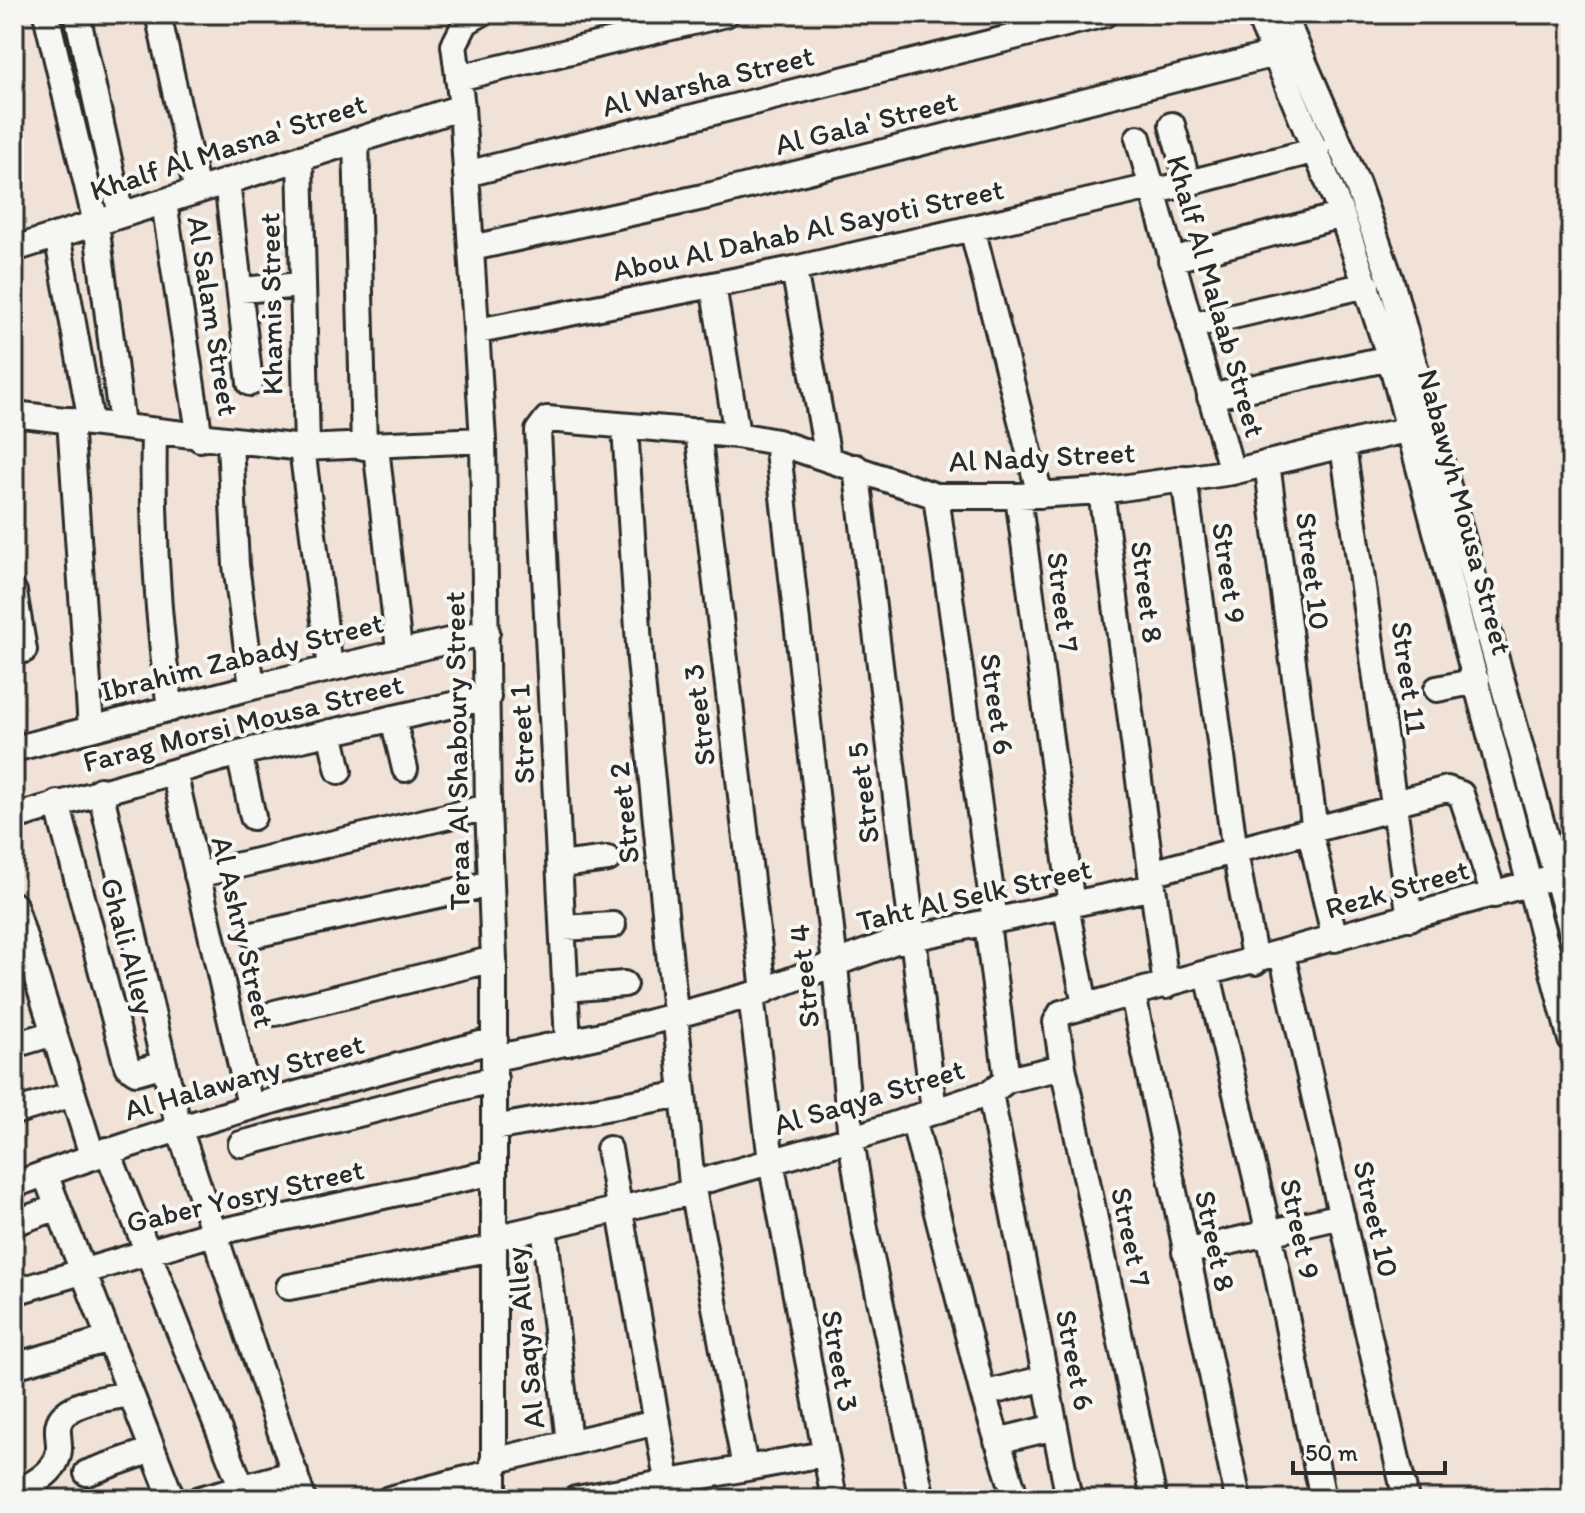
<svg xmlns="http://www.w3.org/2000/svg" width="1585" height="1513" viewBox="0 0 1585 1513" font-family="Itim,sans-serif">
	<rect width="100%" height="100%" fill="#f0e2d6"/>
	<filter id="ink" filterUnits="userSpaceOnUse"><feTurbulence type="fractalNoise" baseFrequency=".0125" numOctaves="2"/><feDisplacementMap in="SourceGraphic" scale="16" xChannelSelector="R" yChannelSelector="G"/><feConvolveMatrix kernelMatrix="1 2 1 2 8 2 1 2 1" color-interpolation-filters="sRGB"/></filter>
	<g filter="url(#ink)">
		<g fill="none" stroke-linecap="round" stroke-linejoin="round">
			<defs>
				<path id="minor" d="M46,14L96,223L122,425
					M77,14L121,215
					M158,14L197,191
					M480,14L466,22L454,45L462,107L483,440L488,807L494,959V1499
					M1258,14L1342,215L1390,358L1571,1040
					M1283,14L1357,184L1391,281L1571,929
					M458,78L726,14
					M1172,125L1188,183
					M1138,138L1232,472
					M356,140L364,447
					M300,158L307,448
					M466,174L1105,14
					M227,181L250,383
					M1153,192L1317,150
					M164,202L200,439
					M972,228L1040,495
					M57,235L91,422
					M472,248L712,195L1275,54
					M14,249L462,107
					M1171,260L1342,215
					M794,269L828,458
					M713,285L737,435
					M240,290L302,285
					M1190,326L1367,285
					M478,331L794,269L1151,187
					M1210,397L1390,358
					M14,414L302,448L483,440
					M70,420L91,728
					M625,427L640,660L692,1184L745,1467
					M698,431L764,991
					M154,432C152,526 157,616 170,709
					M230,442L236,565L252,687
					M777,442L835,965L851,1139L865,1229L922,1499
					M1343,446L1410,918
					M376,447L399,650
					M302,448L330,668
					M1267,463L1315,831
					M856,467L934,1111
					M1184,478L1235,852L1255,962
					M1101,491L1166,986
					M936,496L995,921
					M1018,496L1072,906
					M14,592L24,650
					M1437,689L1477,681
					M393,718L405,769
					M330,732L339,771
					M14,749L252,687L487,632
					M239,753L253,817
					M174,772L250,1105
					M100,790L179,1128L303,1499
					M57,803L127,1066L136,1072L164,1064
					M1394,803L1447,789L1461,794L1494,895
					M14,817L239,753L488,697
					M1310,832L1335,939
					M560,865L608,859
					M1151,873L1395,808
					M197,875L488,807
					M14,905L92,1155
					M1066,907L1085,1005
					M987,923L1007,1080
					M563,928L613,925
					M253,935L489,884
					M1282,954L1406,1499
					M1208,975L1269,1233L1323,1499
					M566,989L624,984
					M751,995L771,1161L834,1499
					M1133,995L1238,1499
					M275,1013L494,959
					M568,1043L538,431L547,419L737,435L777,442L936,496H1018L1101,491L1232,472L1409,429
					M14,1045L54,1033
					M495,1058L606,1034L751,995L893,942L1153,887
					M990,1093L1069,1499
					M14,1112L73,1094
					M913,1118L983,1394L1016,1499
					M494,1128L683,1094
					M241,1144L495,1079
					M609,1149L667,1480
					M107,1150L242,1488
					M45,1174L172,1499
					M692,1184L851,1139L990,1093L1007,1080L1063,1067
					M14,1185C172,1126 333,1083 495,1040
					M14,1223L58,1207
					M544,1226L569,1442
					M494,1238L693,1192
					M1185,1252L1342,1216
					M289,1287L494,1248
					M14,1292L213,1233L494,1172
					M14,1366L109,1339
					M983,1394L1046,1378
					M997,1441L1055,1427
					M493,1461L657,1422
					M87,1473L152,1450
					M14,1493C89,1460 42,1434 65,1414C80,1400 111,1398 130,1394
					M200,1499L295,1473
					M389,1499L493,1472
					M576,1499L824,1454
					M1154,1499L1063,1067L1056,1022L1061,1013L1557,876"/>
			</defs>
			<use href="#minor" stroke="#2b2b2b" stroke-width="30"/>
			<use href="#minor" stroke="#f6f6f2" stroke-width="24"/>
		</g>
	</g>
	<g text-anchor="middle" stroke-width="8" stroke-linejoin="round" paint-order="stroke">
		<g font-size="30" fill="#2b2b2b" stroke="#f6f6f2">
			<text transform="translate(708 81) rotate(-14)" y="10">Al Warsha Street</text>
			<text transform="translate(866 123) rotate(-14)" y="10">Al Gala' Street</text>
			<text transform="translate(228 147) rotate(-18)" y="10">Khalf Al Masna' Street</text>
			<text transform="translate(808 230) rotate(-12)" y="10">Abou Al Dahab Al Sayoti Street</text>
			<text transform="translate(1216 296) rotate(74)" y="10">Khalf Al Malaab Street</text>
			<text transform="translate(271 304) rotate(-91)" y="10">Khamis Street</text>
			<text transform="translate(213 316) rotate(81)" y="10">Al Salam Street</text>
			<text transform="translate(1042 457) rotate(-3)" y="10">Al Nady Street</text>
			<text transform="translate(1465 512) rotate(75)" y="10">Nabawyh Mousa Street</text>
			<text transform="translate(1313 571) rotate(83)" y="10">Street 10</text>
			<text transform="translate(1229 573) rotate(82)" y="10">Street 9</text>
			<text transform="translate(1147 592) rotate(83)" y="10">Street 8</text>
			<text transform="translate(1063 602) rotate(83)" y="10">Street 7</text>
			<text transform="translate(242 657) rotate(-14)" y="10">Ibrahim Zabady Street</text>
			<text transform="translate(1409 678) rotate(82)" y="10">Street 11</text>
			<text transform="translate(997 704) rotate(82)" y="10">Street 6</text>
			<text transform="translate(699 715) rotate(-97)" y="10">Street 3</text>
			<text transform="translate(243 723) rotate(-14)" y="10">Farag Morsi Mousa Street</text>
			<text transform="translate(522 734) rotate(-93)" y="10">Street 1</text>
			<text transform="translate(457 751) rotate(-91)" y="10">Teraa Al Shaboury Street</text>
			<text transform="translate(863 793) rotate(-97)" y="10">Street 5</text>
			<text transform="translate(624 813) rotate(-96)" y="10">Street 2</text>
			<text transform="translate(1397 889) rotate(-16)" y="10">Rezk Street</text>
			<text transform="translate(974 895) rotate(-13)" y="10">Taht Al Selk Street</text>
			<text transform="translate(243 932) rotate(77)" y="10">Al Ashry Street</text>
			<text transform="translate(128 946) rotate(75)" y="10">Ghali Alley</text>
			<text transform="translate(804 976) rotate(-96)" y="10">Street 4</text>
			<text transform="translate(244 1077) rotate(-16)" y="10">Al Halawany Street</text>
			<text transform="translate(869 1097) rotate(-17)" y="10">Al Saqya Street</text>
			<text transform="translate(245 1196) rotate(-13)" y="10">Gaber Yosry Street</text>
			<text transform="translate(1376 1219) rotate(77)" y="10">Street 10</text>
			<text transform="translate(1300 1229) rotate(78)" y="10">Street 9</text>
			<text transform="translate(1131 1237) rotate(78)" y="10">Street 7</text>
			<text transform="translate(1215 1241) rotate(78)" y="10">Street 8</text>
			<text transform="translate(525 1338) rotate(-96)" y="10">Al Saqya Alley</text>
			<text transform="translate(1075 1360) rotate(79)" y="10">Street 6</text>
			<text transform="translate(840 1361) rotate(80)" y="10">Street 3</text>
		</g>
	</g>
	<rect width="1585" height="1513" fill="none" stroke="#f6f6f2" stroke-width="48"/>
	<rect x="24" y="24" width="1537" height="1465" fill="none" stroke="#2b2b2b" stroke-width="3" filter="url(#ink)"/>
	<path d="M1293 1461v12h152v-12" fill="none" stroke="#2b2b2b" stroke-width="4"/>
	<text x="1305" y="1461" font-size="24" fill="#2b2b2b" stroke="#f6f6f2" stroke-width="6" paint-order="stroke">50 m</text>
</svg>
